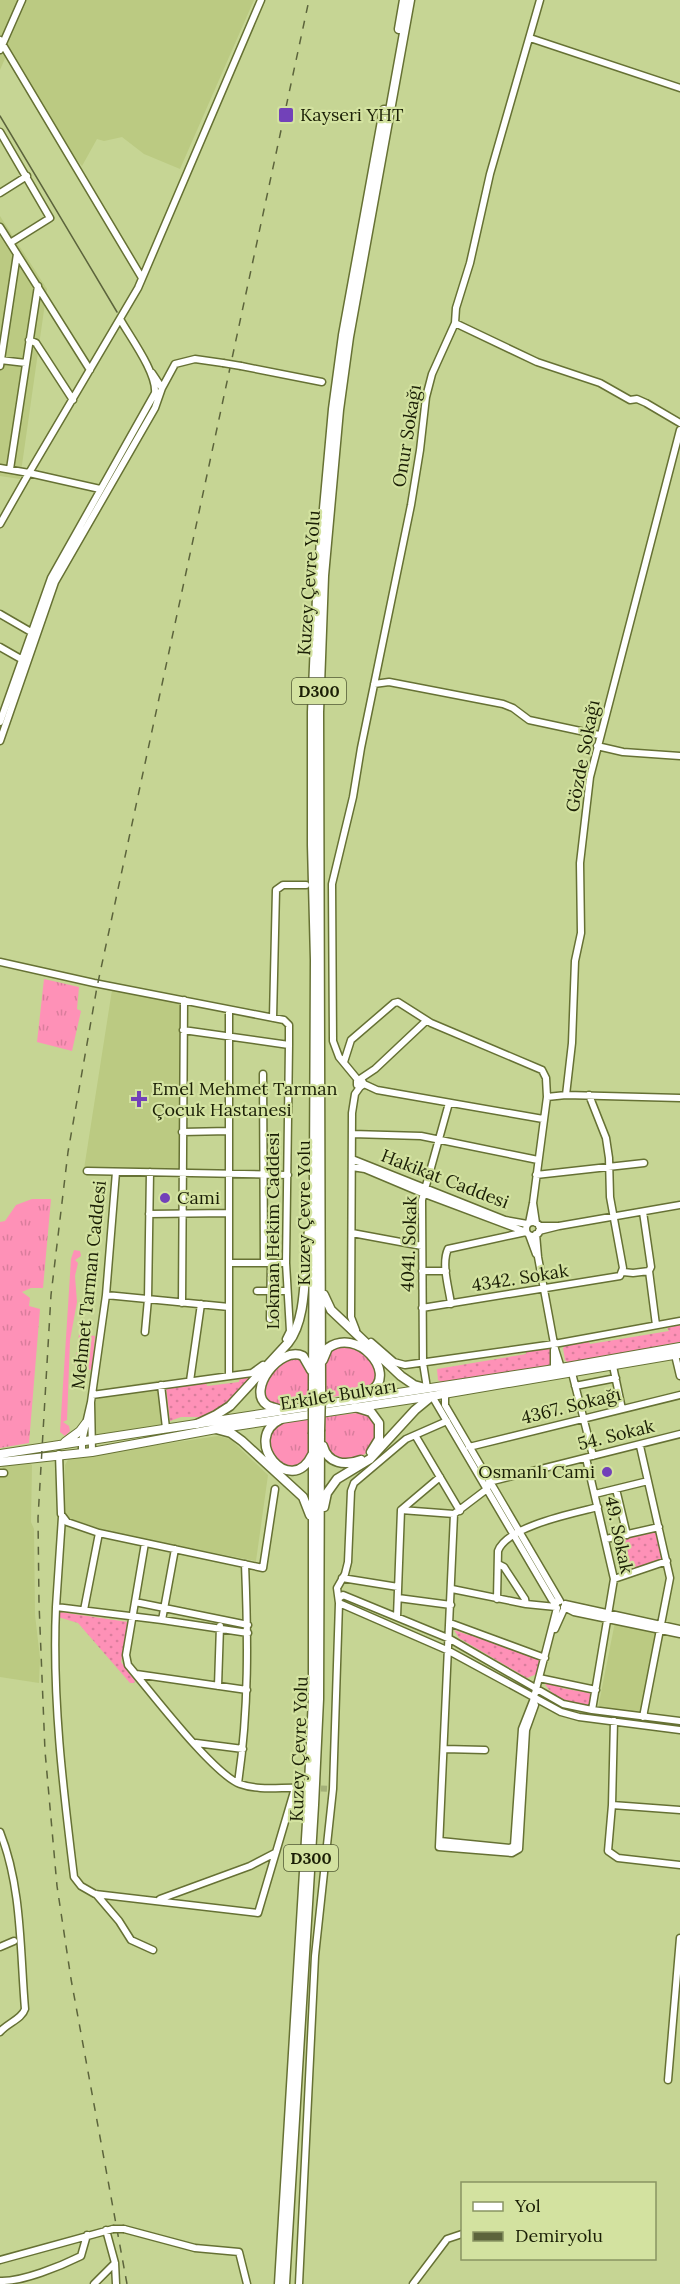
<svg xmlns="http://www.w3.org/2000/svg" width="680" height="2284" viewBox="0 0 680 2284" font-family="Lora,serif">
	<defs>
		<pattern id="grass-tufts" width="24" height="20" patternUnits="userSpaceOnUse" patternTransform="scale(1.5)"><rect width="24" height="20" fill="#fe91b7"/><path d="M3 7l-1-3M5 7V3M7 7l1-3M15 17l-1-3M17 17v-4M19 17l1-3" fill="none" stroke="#d97d9c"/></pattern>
		<pattern id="park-dots" width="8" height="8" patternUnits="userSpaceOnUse" patternTransform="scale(1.5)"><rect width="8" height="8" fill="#fe91b7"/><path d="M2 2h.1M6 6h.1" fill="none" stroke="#d97d9c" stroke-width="1.8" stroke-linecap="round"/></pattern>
	</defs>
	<rect width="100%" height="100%" fill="#c6d594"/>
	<path fill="#bbca82" d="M0,0H254L180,169L144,154L122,137L104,141L97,139L82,166L76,159L9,49L0,70Z
		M0,216L47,289L20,479L0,476Z
		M112,990L183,1004L182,1169H84Z
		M160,1380L167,1430L92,1445L97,1390Z
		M218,1436L230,1439L268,1475L256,1561L117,1534L65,1517V1465L69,1458Z
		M27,1462L32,1465L31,1522L34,1529L35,1615L40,1658L39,1683L0,1677V1469H3L2,1466Z
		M615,1622L661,1632L647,1715L598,1708Z"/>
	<path fill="url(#grass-tufts)" d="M44,979L79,987L77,1009L81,1011L72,1051L37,1042Z
		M32,1199H51L43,1288H31L22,1292L30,1298L29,1306L40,1309L29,1443L0,1448V1222L5,1221L16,1205Z
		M356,1346L375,1365L376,1380L365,1391L326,1398L324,1363L332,1348Z
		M292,1355L306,1361L309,1375V1401L273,1405L268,1403L262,1391L273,1369Z
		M365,1412L379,1426C370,1454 369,1457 339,1460L326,1450L325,1417Z
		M309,1419V1453L301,1466L286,1468L271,1454L268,1436L278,1424Z"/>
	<path fill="url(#park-dots)" d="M680,1325V1342L568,1363L565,1360L563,1348L565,1346L589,1342L590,1344L669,1331L667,1328Z
		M549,1347L552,1348V1365L549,1366L442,1382L438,1380L437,1369L526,1354V1351Z
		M255,1375L228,1406L204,1417H181L170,1421L166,1387L206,1381L207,1386L239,1382L240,1377Z
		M660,1529L667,1556L660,1562L623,1577L614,1540Z
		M60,1612L128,1622L121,1662L135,1681L134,1683H130L78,1623L58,1617Z
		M454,1630L468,1635L470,1632L504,1644L503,1647L541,1660L537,1674L527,1678L459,1638Z
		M546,1682L561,1685V1688L589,1693L590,1690L597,1691L591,1706C574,1703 554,1700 545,1684Z"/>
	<path fill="#fe91b7" d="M74,1250L80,1251L81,1256L75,1260L78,1263L75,1276L77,1302L70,1340L67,1420L63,1422L69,1426L70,1431L65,1436L60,1432L71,1259Z
		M79,1334L95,1336L92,1370L75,1368Z"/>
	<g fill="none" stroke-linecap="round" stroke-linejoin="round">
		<path stroke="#a4b178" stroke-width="6" stroke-dasharray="6 3" stroke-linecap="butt" d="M312,1788L333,1789"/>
		<defs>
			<path id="minor" d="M530,38L680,88
				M0,40L142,278
				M0,50L22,0
				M0,132L50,218L10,243
				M0,193L27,176
				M0,227L90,370
				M455,323L537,362L600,383L630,400L637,399L646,403L680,423
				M29,340L36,343L73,400
				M0,360L26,363
				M0,366L17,254
				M241,366L322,382
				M162,388L175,364L195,359L223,363
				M0,468L29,473L138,288L261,0
				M10,469L38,286
				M0,524L29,473L100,489
				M0,614L31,632
				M0,647L21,659
				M374,684L389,682L503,704L513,708L529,720L599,735
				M0,722L51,578L155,393C157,373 130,337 120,319
				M0,741L55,582L155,408L162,388L152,373
				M597,746L623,752L680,756
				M0,962L94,983L284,1020L289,1025V1045
				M273,1018L276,890L283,885H306
				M183,1030L289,1045L286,1263L290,1331L286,1339
				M344,1062L351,1040L394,1003L398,1002L431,1023L542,1070L546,1078L547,1097L533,1203L529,1223
				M263,1074L264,1263
				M361,1079L364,1084L360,1087L357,1085V1081L375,1069L426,1021
				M358,1080L339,1057L333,1041L332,884L353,797L361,748L411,505L420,450L426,397L432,374L455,323L456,308L470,263L490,174L540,0
				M364,1084L377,1090L543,1119
				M566,1095L572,1043L575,961L581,933L580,863L590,777L680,430
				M547,1097L566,1095L680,1098
				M182,1132L229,1131
				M352,1134L421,1136L538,1160
				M352,1159L505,1220L527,1224
				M352,1167L365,1169L422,1193L526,1232
				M87,1171L288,1175
				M536,1175L644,1163
				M533,1203L536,1223
				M149,1214L229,1213
				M526 1229a7 7 0 1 1 14 0a7 7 0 1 1-14 0Z
				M539,1226H558
				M539,1231L559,1226L680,1205
				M352,1233L422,1246
				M536,1234L538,1257L555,1349L561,1368
				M529,1235L536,1254
				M229,1263H286
				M422,1271H446
				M649,1271L656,1325
				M623,1272L633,1273L649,1271L651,1267L643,1212
				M257,1291H287
				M106,1295L229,1307
				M182,1303L184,1000
				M451,1304C449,1288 441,1264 448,1249L526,1232
				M422,1308L620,1276L623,1268L610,1197L609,1158L606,1138L589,1095
				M270,1319L271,1263
				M356,1330L351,1317L352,1113L355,1094L360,1087
				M145,1332L148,1299L150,1172
				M371,1342L394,1362L405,1365L554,1344L680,1321
				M675,1355L680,1376
				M613,1366L622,1409
				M554,1369V1350
				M572,1373L593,1456
				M229,1375V1010
				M190,1381L201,1304
				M161,1385L166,1428
				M575,1386L616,1378
				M427,1388L423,1363L422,1200L449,1103
				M445,1394V1405L560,1601
				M92,1395L252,1373L263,1365
				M432,1396L552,1600L556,1604
				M91,1403L92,1452
				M447,1421L406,1439L354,1483L351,1491L348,1562L345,1574L337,1588L339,1603L449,1651L561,1712L579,1717L680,1730
				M415,1435L460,1511
				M640,1446L670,1578L643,1717
				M469,1447L680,1395
				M82,1453V1441L91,1402L106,1295L116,1172
				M59,1454L61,1514L67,1522L99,1533L263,1568L275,1489
				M586,1458L614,1579L592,1710
				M0,1473H4
				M616,1489L627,1535
				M595,1494L648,1481
				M401,1510L454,1514L487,1489L489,1482L680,1434
				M454,1514L439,1847L512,1853L519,1849L526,1730L535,1705L533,1701L557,1608
				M62,1517L56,1607L162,1620L248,1633
				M606,1539L659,1527
				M145,1543L126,1655L128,1665C150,1691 213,1774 240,1784C259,1791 281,1787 301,1788
				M498,1564L504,1567L525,1599L526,1604
				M342,1578L398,1587
				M614,1579L667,1561
				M452,1589L526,1604L556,1607
				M339,1598L343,1595L450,1639L563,1704L592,1710L680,1721
				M398,1598L451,1605
				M497,1599L498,1551C507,1526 575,1513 598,1507
				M135,1602L248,1625
				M565,1604L680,1629
				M56,1607C52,1697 63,1788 74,1877L81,1886L95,1894L258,1913L295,1788
				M564,1607L574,1612L680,1634
				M84,1610L99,1533
				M397,1617L401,1510L440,1477
				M162,1620L175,1549
				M450,1623L545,1658
				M555,1629L564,1609
				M136,1674L247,1690
				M539,1678L596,1690
				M218,1686L220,1626
				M614,1721L612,1805L608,1851L618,1858L680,1865
				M196,1743L243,1749
				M444,1749L485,1750
				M238,1783C249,1710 248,1637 245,1564
				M612,1805L680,1810
				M0,1832C22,1887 20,1951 25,2009C22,2019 7,2023 0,2032
				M440,1841L510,1848L514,1846L522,1729L533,1701
				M96,1894L119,1921L131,1940L153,1950
				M160,1899L250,1866L275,1853
				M0,1947L14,1941
				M668,2080L680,1938
				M124,2229L195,2248L239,2252L247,2284
				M106,2230L115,2263L116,2284
				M0,2260L113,2229
				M0,2281C22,2282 61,2266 81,2256L87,2235
				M94,2284L115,2263
				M299,2284L315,1956L333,1789L339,1603
				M413,2284L447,2239L462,2234"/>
			<path id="major" d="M65,1442L80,1431L86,1423
				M0,1454L561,1368L680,1347
				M0,1462L92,1452L216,1429L432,1396L680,1354"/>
			<path id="highway" d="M399,29L404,0
				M324,1295L331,1310L401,1376L414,1385L425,1388
				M323,1360L328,1348C357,1327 397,1372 372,1390C367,1394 360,1396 355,1399
				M313,1389L315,960L312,845V712L318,575L333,409L343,335L384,110
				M321,1390L319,712L324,576L339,410L349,337L410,0
				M355,1407L371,1412L379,1423V1439L371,1452
				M281,1410C276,1408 270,1407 267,1405C246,1391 280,1345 303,1356L311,1370
				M281,1419C240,1439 291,1499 312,1455
				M197,1424L216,1415L230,1406L288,1343C309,1317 303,1264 309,1231
				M216,1429L231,1433L242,1441L303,1497L310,1515
				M323,1446C328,1464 345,1466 361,1460
				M324,1507L327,1493L337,1479L370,1459L415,1410L432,1396
				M279,2284L308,1806L313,1698V1434
				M285,2284L314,1805L319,1699L320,1431"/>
		</defs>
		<use href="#minor" stroke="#667134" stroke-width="9"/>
		<use href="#major" stroke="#667134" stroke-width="10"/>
		<use href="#highway" stroke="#667134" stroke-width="11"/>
		<use href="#minor" stroke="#fff" stroke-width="6"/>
		<use href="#major" stroke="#fff" stroke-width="8"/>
		<use href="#highway" stroke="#fff" stroke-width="8"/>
		<path stroke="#5c643c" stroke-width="1.5" d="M0,116L117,312"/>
		<path stroke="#5c643c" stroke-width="1.5" stroke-dasharray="8 8" stroke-linecap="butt" d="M127,2284L71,1979L57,1886L45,1751L39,1603L38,1518L51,1295L68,1152L97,987L309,0"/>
		<defs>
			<path id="minor-bridge" d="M223,363L241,366
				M113,2229H124"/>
			<path id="highway-bridge" d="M320,1431L321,1390
				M313,1434V1389"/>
		</defs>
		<use href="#minor-bridge" stroke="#667134" stroke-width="9" stroke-linecap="butt"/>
		<use href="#highway-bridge" stroke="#667134" stroke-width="11" stroke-linecap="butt"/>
		<use href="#minor-bridge" stroke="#fff" stroke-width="6"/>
		<use href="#highway-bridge" stroke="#fff" stroke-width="8"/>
	</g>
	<g fill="#7241b9" stroke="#d3e2a0" stroke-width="2">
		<rect x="278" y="107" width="16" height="16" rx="3"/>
		<path d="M136 1090h6v6h6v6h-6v6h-6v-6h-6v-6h6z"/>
		<circle cx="165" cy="1198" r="6"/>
		<circle cx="607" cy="1472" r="6"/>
	</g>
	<g text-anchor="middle" stroke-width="4.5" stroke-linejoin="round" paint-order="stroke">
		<g fill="#d3e2a0" stroke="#525a34" stroke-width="1.5">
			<rect x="292" y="678" width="54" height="26" rx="4.5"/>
			<rect x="284" y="1845" width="54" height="26" rx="4.5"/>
		</g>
		<g font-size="16" font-weight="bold" fill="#1b1f06">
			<text x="319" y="697">D300</text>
			<text x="311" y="1864">D300</text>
		</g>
		<g font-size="18" fill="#1b1f06" stroke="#d3e2a0" text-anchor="start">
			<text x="300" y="121">Kayseri YHT</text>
			<text x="152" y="1095">Emel Mehmet Tarman<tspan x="152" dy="21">Çocuk Hastanesi</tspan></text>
			<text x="177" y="1204">Cami</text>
			<text x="595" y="1478" text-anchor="end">Osmanlı Cami</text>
		</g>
		<g font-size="18" fill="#1b1f06" stroke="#d3e2a0">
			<text transform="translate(407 436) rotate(-81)" y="6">Onur Sokağı</text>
			<text transform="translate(309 583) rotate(-86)" y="6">Kuzey Çevre Yolu</text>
			<text transform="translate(583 756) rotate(-79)" y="6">Gözde Sokağı</text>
			<text transform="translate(445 1179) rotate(21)" y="6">Hakikat Caddesi</text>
			<text transform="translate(304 1213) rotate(-90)" y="6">Kuzey Çevre Yolu</text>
			<text transform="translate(273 1231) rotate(-90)" y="6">Lokman Hekim Caddesi</text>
			<text transform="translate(409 1244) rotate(-88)" y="6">4041. Sokak</text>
			<text transform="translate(520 1278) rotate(-9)" y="6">4342. Sokak</text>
			<text transform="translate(89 1285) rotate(-84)" y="6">Mehmet Tarman Caddesi</text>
			<text transform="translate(338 1395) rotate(-9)" y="6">Erkilet Bulvarı</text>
			<text transform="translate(571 1406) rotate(-14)" y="6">4367. Sokağı</text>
			<text transform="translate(616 1435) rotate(-14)" y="6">54. Sokak</text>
			<text transform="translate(619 1535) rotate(78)" y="6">49. Sokak</text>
			<text transform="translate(299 1749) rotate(-88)" y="6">Kuzey Çevre Yolu</text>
		</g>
	</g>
	<rect x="461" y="2182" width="195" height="78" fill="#d3e2a0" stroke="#899462" stroke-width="1.5"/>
	<rect x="473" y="2202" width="30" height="9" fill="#ffffff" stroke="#899462" stroke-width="1.5"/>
	<text x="515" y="2212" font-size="18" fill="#1b1f06">Yol</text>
	<rect x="473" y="2232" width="30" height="9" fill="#5c643c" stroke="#899462" stroke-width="1.5"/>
	<text x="515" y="2242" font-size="18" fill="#1b1f06">Demiryolu</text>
</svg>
